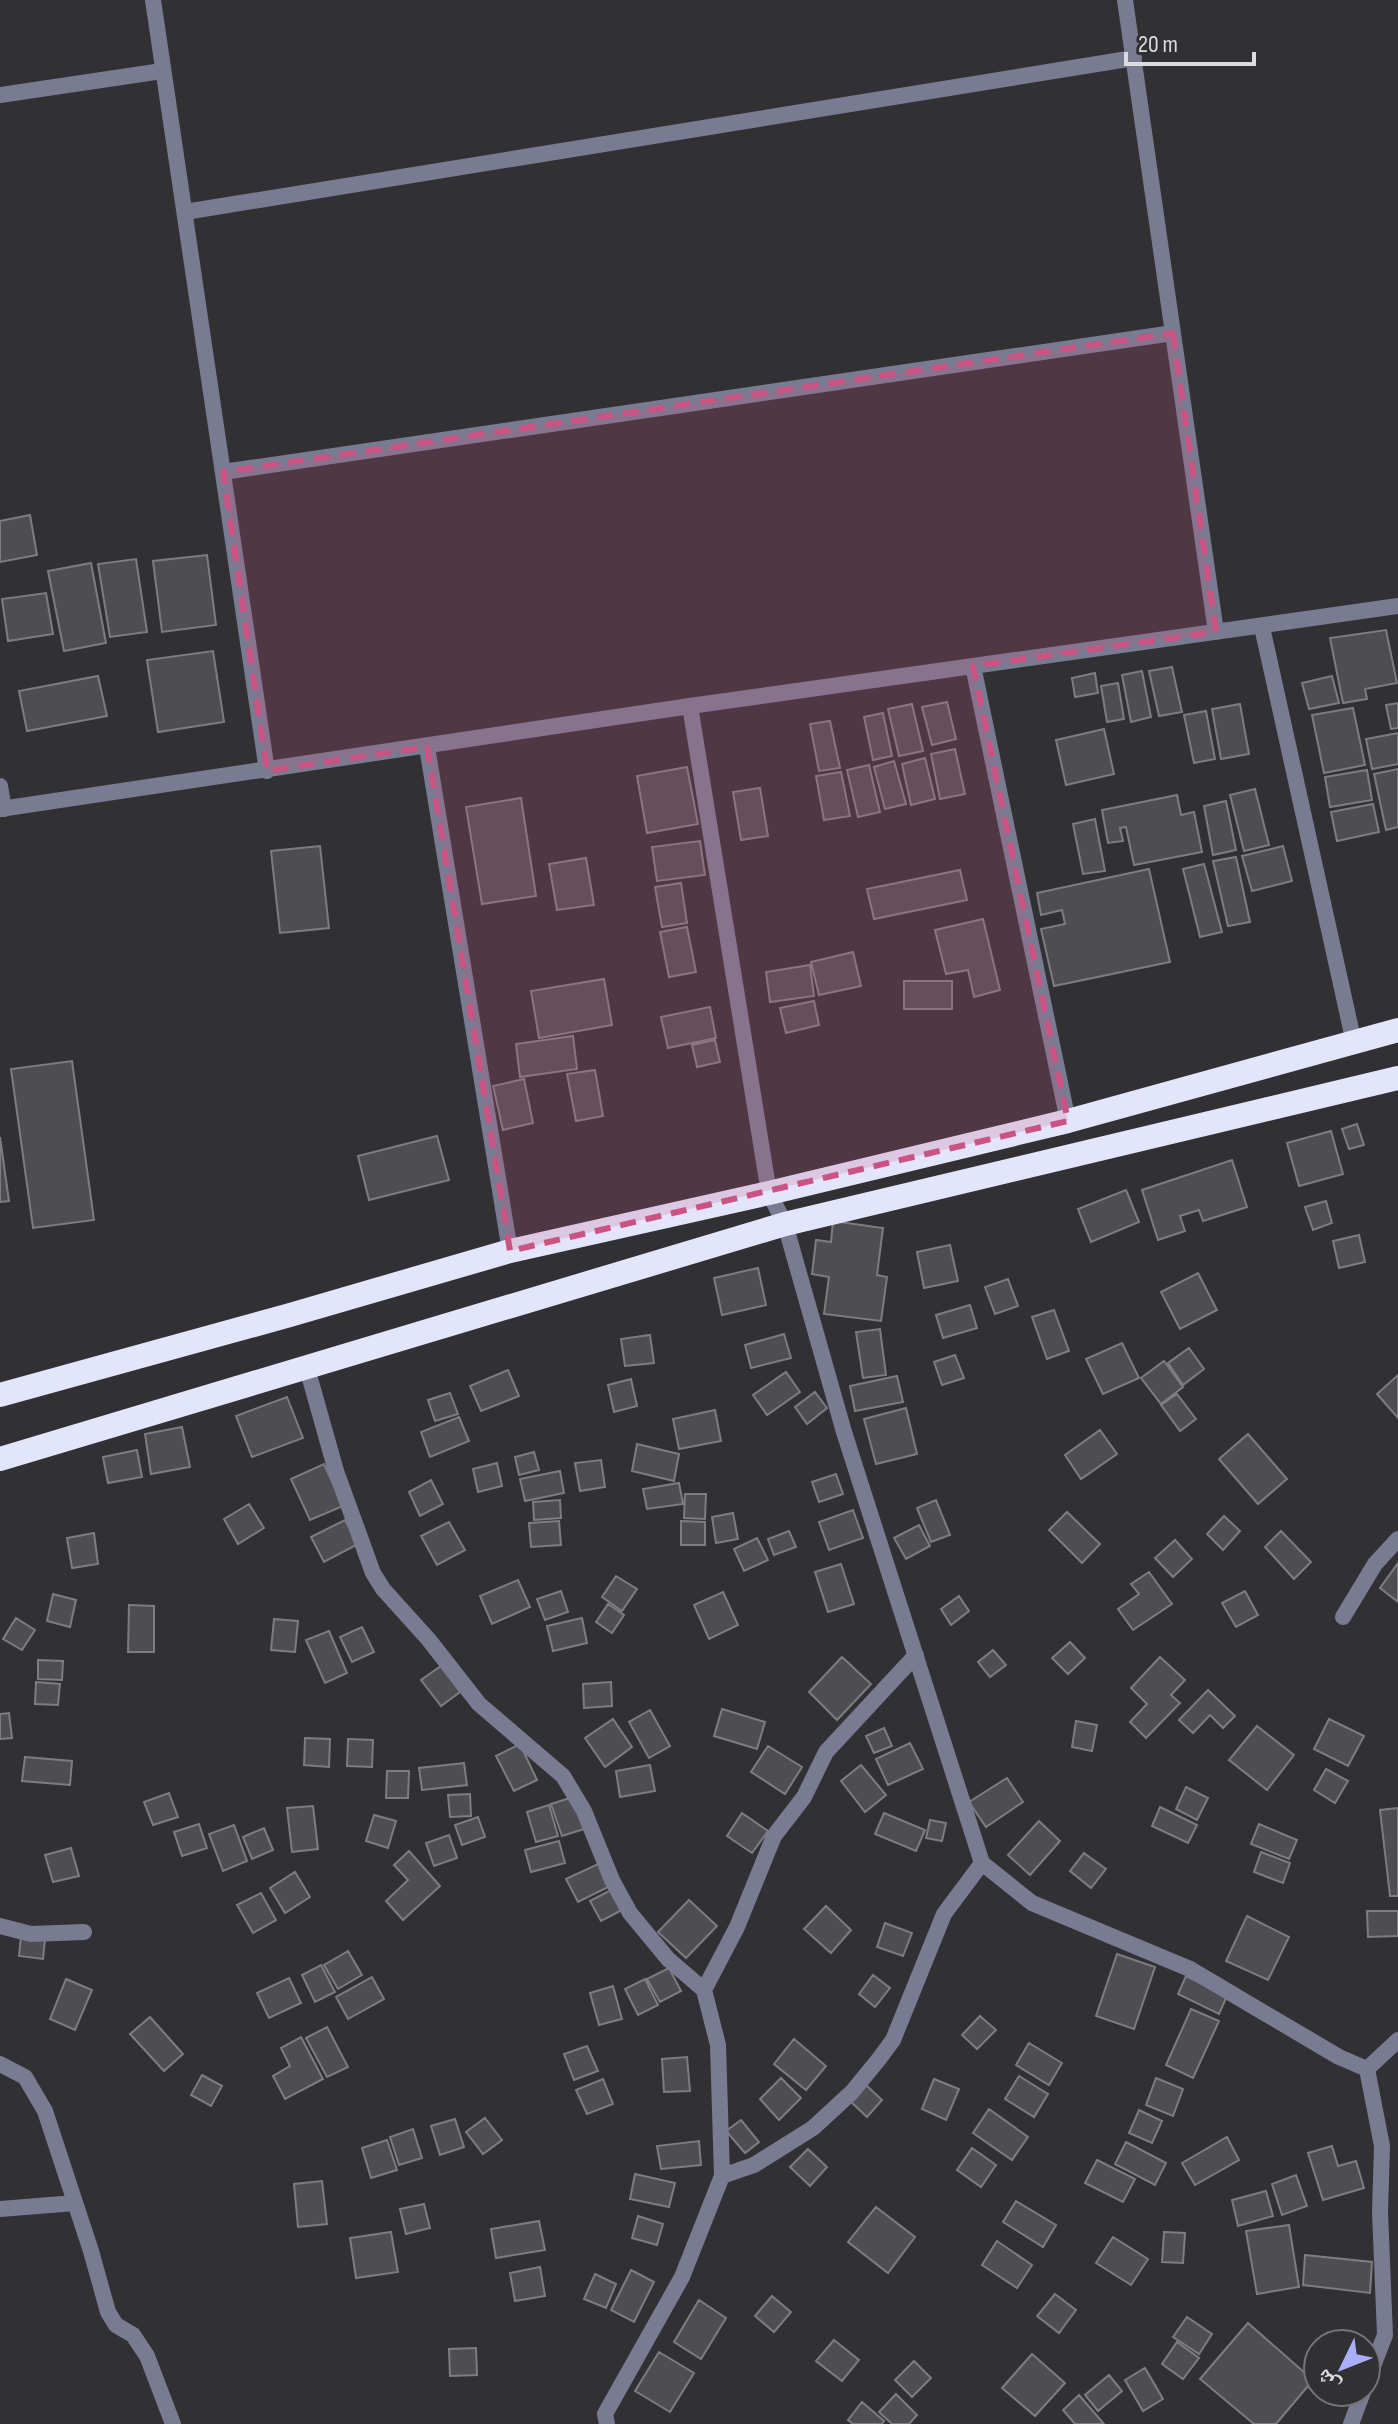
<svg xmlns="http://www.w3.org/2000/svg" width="1398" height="2424" viewBox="0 0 1398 2424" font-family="'Sofia Sans Condensed','Noto Naskh Arabic',sans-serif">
	<rect width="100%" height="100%" fill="#313134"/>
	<path fill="#4e4e52" stroke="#7d7d81" stroke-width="2" d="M30,515L37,555L0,562V521Z
		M207,555L216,625L162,632L153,561Z
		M136,559L147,632L110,637L98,564Z
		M91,563L106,643L64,651L48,571Z
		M46,593L53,634L8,641L2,599Z
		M1386,630L1397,683L1365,689L1367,699L1343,703L1330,638Z
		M213,651L224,722L158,732L147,660Z
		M1172,667L1182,712L1159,716L1149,671Z
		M1142,671L1151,717L1131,722L1122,675Z
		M1095,673L1098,693L1075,697L1072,678Z
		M98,676L107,716L27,731L19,691Z
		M1332,676L1339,703L1309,709L1302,683Z
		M1118,683L1124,719L1107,722L1101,686Z
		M947,702L956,739L932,745L922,707Z
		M1398,703V728L1391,729L1386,705Z
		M912,704L923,751L899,756L888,709Z
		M1240,704L1249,754L1221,759L1212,709Z
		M1353,708L1365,765L1324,773L1312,715Z
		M1206,711L1215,759L1194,763L1184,715Z
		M883,713L892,756L873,760L864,717Z
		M830,721L840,768L819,771L810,724Z
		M1104,729L1114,774L1066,785L1056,740Z
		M1398,733V764L1372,769L1366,739Z
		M955,749L965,794L940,799L931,754Z
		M925,758L935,799L911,805L902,764Z
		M894,761L906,804L885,809L874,767Z
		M869,765L880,812L858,817L847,770Z
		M687,767L698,824L647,833L637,776Z
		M1398,769V827L1386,830L1374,774Z
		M1367,770L1372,800L1330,807L1325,777Z
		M841,772L850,816L824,820L816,776Z
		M760,788L768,836L741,840L733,792Z
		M1255,789L1269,845L1244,851L1230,795Z
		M1177,795L1181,815L1194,812L1202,852L1134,865L1126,827L1120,828L1123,841L1108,843L1102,810Z
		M521,798L536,896L482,904L466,807Z
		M1226,801L1236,850L1213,855L1204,806Z
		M1373,804L1379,832L1337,841L1331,812Z
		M1095,819L1105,871L1083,874L1073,824Z
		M700,841L705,875L657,881L652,847Z
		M320,846L329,928L280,933L271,851Z
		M1283,846L1292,881L1252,891L1242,856Z
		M1236,857L1250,922L1228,926L1213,861Z
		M586,858L594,905L557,910L549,864Z
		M1204,864L1222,932L1200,937L1183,869Z
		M1149,869L1170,962L1054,986L1041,929L1065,924L1062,910L1041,915L1037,893Z
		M960,870L967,900L874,919L867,889Z
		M681,883L687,923L662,927L655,887Z
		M983,919L1000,990L974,997L968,970L946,974L935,930Z
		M687,927L696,972L669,977L660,932Z
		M853,952L861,986L819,995L811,962Z
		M810,965L814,996L770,1002L766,972Z
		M604,979L612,1025L539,1038L531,991Z
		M904,981H952V1009H904Z
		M814,1001L819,1025L786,1033L780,1008Z
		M710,1007L716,1038L668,1048L661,1017Z
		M573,1036L577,1069L520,1077L516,1044Z
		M715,1040L720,1062L697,1067L692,1045Z
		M72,1061L94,1220L33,1228L11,1069Z
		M595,1070L603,1116L576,1121L567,1074Z
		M524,1079L533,1123L503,1130L493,1086Z
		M1357,1124L1364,1145L1349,1149L1342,1129Z
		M1331,1131L1343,1174L1299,1186L1287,1143Z
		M437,1136L449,1180L369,1200L358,1156Z
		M0,1137L9,1201L0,1202Z
		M1232,1160L1247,1207L1203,1221L1199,1210L1180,1216L1185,1231L1158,1240L1142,1190Z
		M1126,1190L1139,1222L1091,1242L1078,1209Z
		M1326,1201L1332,1223L1313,1230L1305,1207Z
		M833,1221L883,1228L877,1275L887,1277L881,1321L824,1314L829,1277L812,1274L816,1240L831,1242Z
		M1359,1235L1365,1262L1339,1268L1333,1241Z
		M950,1245L958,1281L924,1288L917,1252Z
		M758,1268L766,1305L722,1315L714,1278Z
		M1198,1273L1217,1310L1180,1329L1161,1292Z
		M1008,1279L1018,1306L995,1314L985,1287Z
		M970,1305L977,1328L943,1338L936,1315Z
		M1054,1310L1069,1351L1047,1359L1032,1317Z
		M880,1329L886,1375L863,1378L856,1332Z
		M784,1334L791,1358L751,1368L745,1345Z
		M650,1335L654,1363L625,1366L621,1339Z
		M1122,1343L1139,1378L1103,1394L1086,1359Z
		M1189,1348L1204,1369L1183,1385L1168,1363Z
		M955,1355L964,1378L942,1385L934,1362Z
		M1164,1361L1183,1387L1161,1404L1141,1378Z
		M508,1370L519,1396L481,1411L470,1386Z
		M786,1372L800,1392L767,1415L753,1395Z
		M1398,1375V1418L1377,1394Z
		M897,1376L903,1402L855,1411L850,1386Z
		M631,1379L637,1406L614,1412L608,1385Z
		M815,1392L827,1408L807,1424L795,1407Z
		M450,1393L458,1414L435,1421L428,1400Z
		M1177,1394L1196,1419L1180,1431L1161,1405Z
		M287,1397L303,1438L252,1457L236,1416Z
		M906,1408L917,1454L876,1464L864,1419Z
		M715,1410L721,1441L679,1449L673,1419Z
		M459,1417L469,1441L430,1457L421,1432Z
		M182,1427L190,1467L151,1474L145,1434Z
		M1100,1430L1117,1454L1081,1479L1065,1455Z
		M1248,1434L1287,1479L1258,1504L1219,1459Z
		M637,1444L679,1454L674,1481L632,1471Z
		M137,1450L142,1477L108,1483L103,1457Z
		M534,1452L539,1470L519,1475L515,1457Z
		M601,1460L605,1487L580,1491L575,1463Z
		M497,1463L502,1486L478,1492L473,1469Z
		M324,1464L343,1506L310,1520L291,1479Z
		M560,1471L564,1493L525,1501L520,1479Z
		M836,1474L843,1494L819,1502L812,1482Z
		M431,1480L443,1504L420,1516L409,1492Z
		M679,1483L683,1504L647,1509L643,1489Z
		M685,1494H706L705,1519L684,1518Z
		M560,1500L561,1518L534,1520L533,1502Z
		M936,1500L950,1535L931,1542L917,1508Z
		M249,1504L264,1528L238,1544L224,1519Z
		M853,1510L863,1538L829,1550L819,1522Z
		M1067,1512L1100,1544L1082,1563L1049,1530Z
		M733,1513L738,1539L716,1543L712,1517Z
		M1224,1516L1240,1531L1223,1550L1207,1534Z
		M345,1520L358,1544L324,1562L311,1537Z
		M559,1521L561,1545L531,1547L529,1523Z
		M681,1521L705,1522V1545H681Z
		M449,1522L465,1550L437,1565L421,1536Z
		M919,1525L930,1546L906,1559L894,1538Z
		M789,1531L796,1547L774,1555L768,1539Z
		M1281,1531L1311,1562L1294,1579L1265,1547Z
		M94,1533L98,1564L72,1568L67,1538Z
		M757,1538L768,1560L744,1571L734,1549Z
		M1175,1540L1192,1559L1173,1577L1155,1558Z
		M1398,1563V1602L1380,1588Z
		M841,1564L854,1604L828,1612L815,1572Z
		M1149,1572L1172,1604L1133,1630L1118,1609L1139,1594L1131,1584Z
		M616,1576L637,1589L622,1611L602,1597Z
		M518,1580L530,1607L492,1624L480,1596Z
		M561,1591L568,1612L545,1620L537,1599Z
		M1245,1591L1258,1615L1236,1627L1222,1603Z
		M723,1592L738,1625L709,1639L694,1605Z
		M53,1594L76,1600L70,1627L47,1621Z
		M959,1596L969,1611L951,1625L941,1609Z
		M608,1604L624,1615L612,1633L596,1622Z
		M129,1605L154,1606V1652H128Z
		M16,1618L35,1630L22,1650L3,1639Z
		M582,1618L587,1643L553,1651L547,1626Z
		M274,1619L298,1621L295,1652L271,1650Z
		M362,1627L374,1652L352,1662L340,1637Z
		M329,1631L347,1673L325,1683L306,1640Z
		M1070,1642L1085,1658L1068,1674L1052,1658Z
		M993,1650L1006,1665L990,1677L978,1662Z
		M842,1657L871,1684L837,1720L809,1692Z
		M1160,1657L1185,1680L1171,1695L1180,1703L1146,1738L1130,1722L1147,1704L1131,1688Z
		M38,1660L63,1661L62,1680L38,1679Z
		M441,1666L460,1692L441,1706L421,1680Z
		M36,1682L60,1684L58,1705L35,1704Z
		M611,1682L612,1706L584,1708L583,1684Z
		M1208,1690L1235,1716L1223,1728L1210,1715L1193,1733L1179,1720Z
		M722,1709L765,1722L757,1749L714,1736Z
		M650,1710L670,1746L649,1758L629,1722Z
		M9,1713L12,1738L0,1739V1714Z
		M613,1719L632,1747L605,1767L585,1738Z
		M1329,1719L1364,1736L1348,1766L1314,1749Z
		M1076,1721L1097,1725L1092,1751L1072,1747Z
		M1257,1726L1294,1755L1267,1790L1229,1760Z
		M884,1728L892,1746L874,1753L866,1736Z
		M305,1738L330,1739L329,1767L304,1765Z
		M348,1739L373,1740L372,1767L347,1766Z
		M910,1743L923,1769L888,1785L876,1759Z
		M520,1744L537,1780L514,1791L496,1756Z
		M768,1746L802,1767L785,1794L751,1772Z
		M25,1757L72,1761L70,1785L22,1781Z
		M464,1763L467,1785L422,1790L419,1768Z
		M650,1765L655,1791L620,1797L616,1771Z
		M861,1765L886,1795L865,1812L841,1781Z
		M1326,1769L1348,1781L1335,1803L1314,1790Z
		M387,1771H409L408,1798H386Z
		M1007,1778L1023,1802L986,1827L969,1802Z
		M1186,1787L1208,1798L1197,1820L1176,1809Z
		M169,1793L178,1817L153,1825L144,1802Z
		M470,1794L471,1816L450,1817L448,1795Z
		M573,1797L584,1829L562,1836L551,1804Z
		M549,1805L558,1836L536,1842L527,1812Z
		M313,1806L318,1849L292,1852L287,1808Z
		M1160,1807L1197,1825L1188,1843L1152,1826Z
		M1398,1808V1896H1390L1380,1810Z
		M742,1813L768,1831L752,1853L727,1836Z
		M884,1813L925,1830L916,1851L875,1834Z
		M374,1815L396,1821L388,1848L366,1841Z
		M478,1817L485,1837L462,1845L455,1825Z
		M930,1820L946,1823L942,1841L926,1838Z
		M1039,1821L1060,1841L1030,1875L1008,1855Z
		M199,1824L207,1848L182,1856L174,1832Z
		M1259,1824L1297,1840L1289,1859L1251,1844Z
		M234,1825L247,1861L223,1871L209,1834Z
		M264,1828L273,1850L252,1859L243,1837Z
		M449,1835L457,1858L434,1866L426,1843Z
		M559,1841L565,1863L531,1872L525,1850Z
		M71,1848L79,1876L53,1882L45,1855Z
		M409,1851L440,1886L403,1920L386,1901L408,1880L394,1865Z
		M1261,1852L1290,1863L1283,1883L1254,1872Z
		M1084,1853L1106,1869L1091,1888L1070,1871Z
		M598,1864L608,1887L578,1902L566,1879Z
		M295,1872L310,1897L285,1913L270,1888Z
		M611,1890L622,1910L601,1921L590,1901Z
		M261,1893L276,1920L253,1933L237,1905Z
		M689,1900L717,1926L686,1958L658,1932Z
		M826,1906L851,1930L831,1953L804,1929Z
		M1367,1911H1398V1936L1368,1937Z
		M1247,1916L1289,1937L1268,1980L1226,1961Z
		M885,1923L912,1933L903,1956L877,1947Z
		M21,1936L45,1939L43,1959L19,1956Z
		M348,1951L362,1975L338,1989L324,1965Z
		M1117,1954L1155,1967L1134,2029L1096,2016Z
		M321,1965L335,1992L315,2002L302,1975Z
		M669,1968L681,1991L660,2002L647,1979Z
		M873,1975L890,1988L875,2007L859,1994Z
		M1186,1976L1227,1996L1219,2014L1178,1994Z
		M372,1977L384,1999L348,2019L336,1997Z
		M289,1978L301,2003L269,2018L257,1993Z
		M66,1979L92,1990L75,2030L50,2019Z
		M645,1979L658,2005L638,2015L625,1989Z
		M613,1986L622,2019L599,2025L590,1993Z
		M1191,2009L1219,2021L1193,2078L1166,2065Z
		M980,2016L996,2030L977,2049L962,2035Z
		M150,2017L183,2054L164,2071L130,2034Z
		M327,2027L348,2067L327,2077L306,2038Z
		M301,2037L323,2079L285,2099L273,2076L290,2066L281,2048Z
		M794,2039L826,2066L806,2090L774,2064Z
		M1029,2043L1062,2063L1049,2085L1016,2065Z
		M587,2046L598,2071L574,2080L564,2054Z
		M687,2057L690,2091L664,2092L662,2059Z
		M202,2075L222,2086L211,2106L191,2095Z
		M1019,2076L1048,2094L1034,2117L1005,2099Z
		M781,2078L801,2098L779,2120L760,2099Z
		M1156,2078L1183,2089L1173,2116L1146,2105Z
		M603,2079L613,2104L587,2114L576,2090Z
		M934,2079L959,2089L946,2120L922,2109Z
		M866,2085L882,2100L867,2117L851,2102Z
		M989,2109L1028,2137L1012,2160L973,2133Z
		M1139,2110L1162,2121L1152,2143L1129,2133Z
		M485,2118L502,2140L483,2154L466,2132Z
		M455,2119L464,2147L440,2155L431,2126Z
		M741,2120L759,2142L745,2153L726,2131Z
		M413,2129L422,2158L399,2165L390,2137Z
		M1227,2137L1239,2160L1195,2185L1182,2163Z
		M387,2140L397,2170L371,2178L362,2148Z
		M699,2141L701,2165L661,2169L657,2146Z
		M1126,2142L1166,2163L1155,2185L1115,2164Z
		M1332,2146L1338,2166L1356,2161L1364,2188L1323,2200L1308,2153Z
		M972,2148L996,2165L981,2187L957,2170Z
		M808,2149L827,2167L810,2186L790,2167Z
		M1097,2160L1135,2179L1123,2202L1085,2183Z
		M635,2174L675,2183L669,2207L630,2199Z
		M1296,2175L1307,2206L1282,2215L1272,2184Z
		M322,2181L327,2224L298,2227L294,2184Z
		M1266,2191L1273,2216L1238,2226L1232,2200Z
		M1016,2201L1056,2225L1043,2247L1003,2222Z
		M424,2204L430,2228L406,2234L400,2209Z
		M876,2207L915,2237L888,2273L848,2242Z
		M638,2216L663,2224L657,2245L632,2238Z
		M539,2221L545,2250L496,2258L491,2229Z
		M1289,2225L1299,2287L1257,2294L1246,2231Z
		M391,2232L398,2272L356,2278L350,2238Z
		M1164,2232L1185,2233L1183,2263L1162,2262Z
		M1113,2237L1148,2259L1131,2285L1096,2263Z
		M997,2241L1032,2265L1017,2288L982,2265Z
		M1305,2255L1372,2262L1370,2293L1303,2285Z
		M540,2267L545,2296L515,2301L510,2273Z
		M631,2270L654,2282L634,2322L611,2310Z
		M595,2274L616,2284L606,2308L584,2299Z
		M1055,2294L1076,2310L1059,2333L1037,2316Z
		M772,2296L791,2312L774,2332L755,2316Z
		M699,2300L726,2318L701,2359L674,2342Z
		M1187,2317L1212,2334L1199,2354L1173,2337Z
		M1248,2323L1313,2380L1276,2424H1254L1200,2379Z
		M834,2340L859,2360L842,2381L816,2361Z
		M1177,2342L1199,2358L1183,2379L1162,2364Z
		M476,2348L477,2375L450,2376L449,2349Z
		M659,2352L694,2373L670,2412L635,2391Z
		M1032,2354L1065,2383L1035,2416L1002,2388Z
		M914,2361L931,2378L912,2397L895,2380Z
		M1145,2368L1163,2399L1143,2411L1125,2380Z
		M1109,2375L1122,2391L1098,2411L1085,2395Z
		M896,2394L917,2415L909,2424H892L879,2412Z
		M1079,2395L1104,2424H1075L1063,2410Z
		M862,2402L884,2421L882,2424H853L848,2420Z"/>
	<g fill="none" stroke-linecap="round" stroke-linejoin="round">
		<path stroke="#797b93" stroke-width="16" d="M153,0L267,771
			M1125,0L1216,632
			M0,95L162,71
			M185,212L1134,58
			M223,472L1173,333
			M1262,627L1354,1043
			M973,666L1068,1121
			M690,706L769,1193L785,1224L844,1432L982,1863L1032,1903L1190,1969L1339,2057L1367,2069
			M427,747L510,1251
			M0,786L4,809
			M0,809L690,706L1398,606
			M307,1368L336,1471L373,1573L383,1589L429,1640L479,1704L563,1776L584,1811L612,1880L630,1913L668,1959L704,1990L718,2045L722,2176
			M1343,1617L1375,1564L1398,1539
			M0,1926L31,1934L84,1932
			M704,1990L737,1927L774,1836L804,1797L826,1752L916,1655
			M0,2064L25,2077L45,2111L91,2251L108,2312L116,2325L133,2335L147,2356L173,2424
			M1367,2069L1398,2040
			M0,2209L75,2203
			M1366,2384L1385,2335L1380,2212L1382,2146L1367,2069
			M607,2424L605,2414L682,2277L722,2176L754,2165L813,2128L852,2092L879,2059L893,2040L944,1914L982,1863
			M1351,2424L1363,2392"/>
		<path stroke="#e3e5fd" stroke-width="24" d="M0,1395L290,1315L510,1251L769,1193L1068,1121L1398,1030
			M0,1459L785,1224L1398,1078"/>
	</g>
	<path fill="#ca5382" fill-opacity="0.2" stroke="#ca5382" stroke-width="6" stroke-dasharray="16 10" stroke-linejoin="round" d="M1173,333L1216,632L973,666L1068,1121L510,1251L427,747L267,771L223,472Z"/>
	<g transform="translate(1342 2368) rotate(227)"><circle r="38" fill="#313134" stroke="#757578" stroke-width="2"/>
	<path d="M0-6L14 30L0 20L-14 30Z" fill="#abaffb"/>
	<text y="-12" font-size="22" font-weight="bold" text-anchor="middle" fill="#dcdcde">ش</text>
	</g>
	<path d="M1126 52v12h128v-12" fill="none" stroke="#dcdcde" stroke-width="4"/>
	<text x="1138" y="52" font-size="24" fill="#dcdcde" stroke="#313134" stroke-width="6" paint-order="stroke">20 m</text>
</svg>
